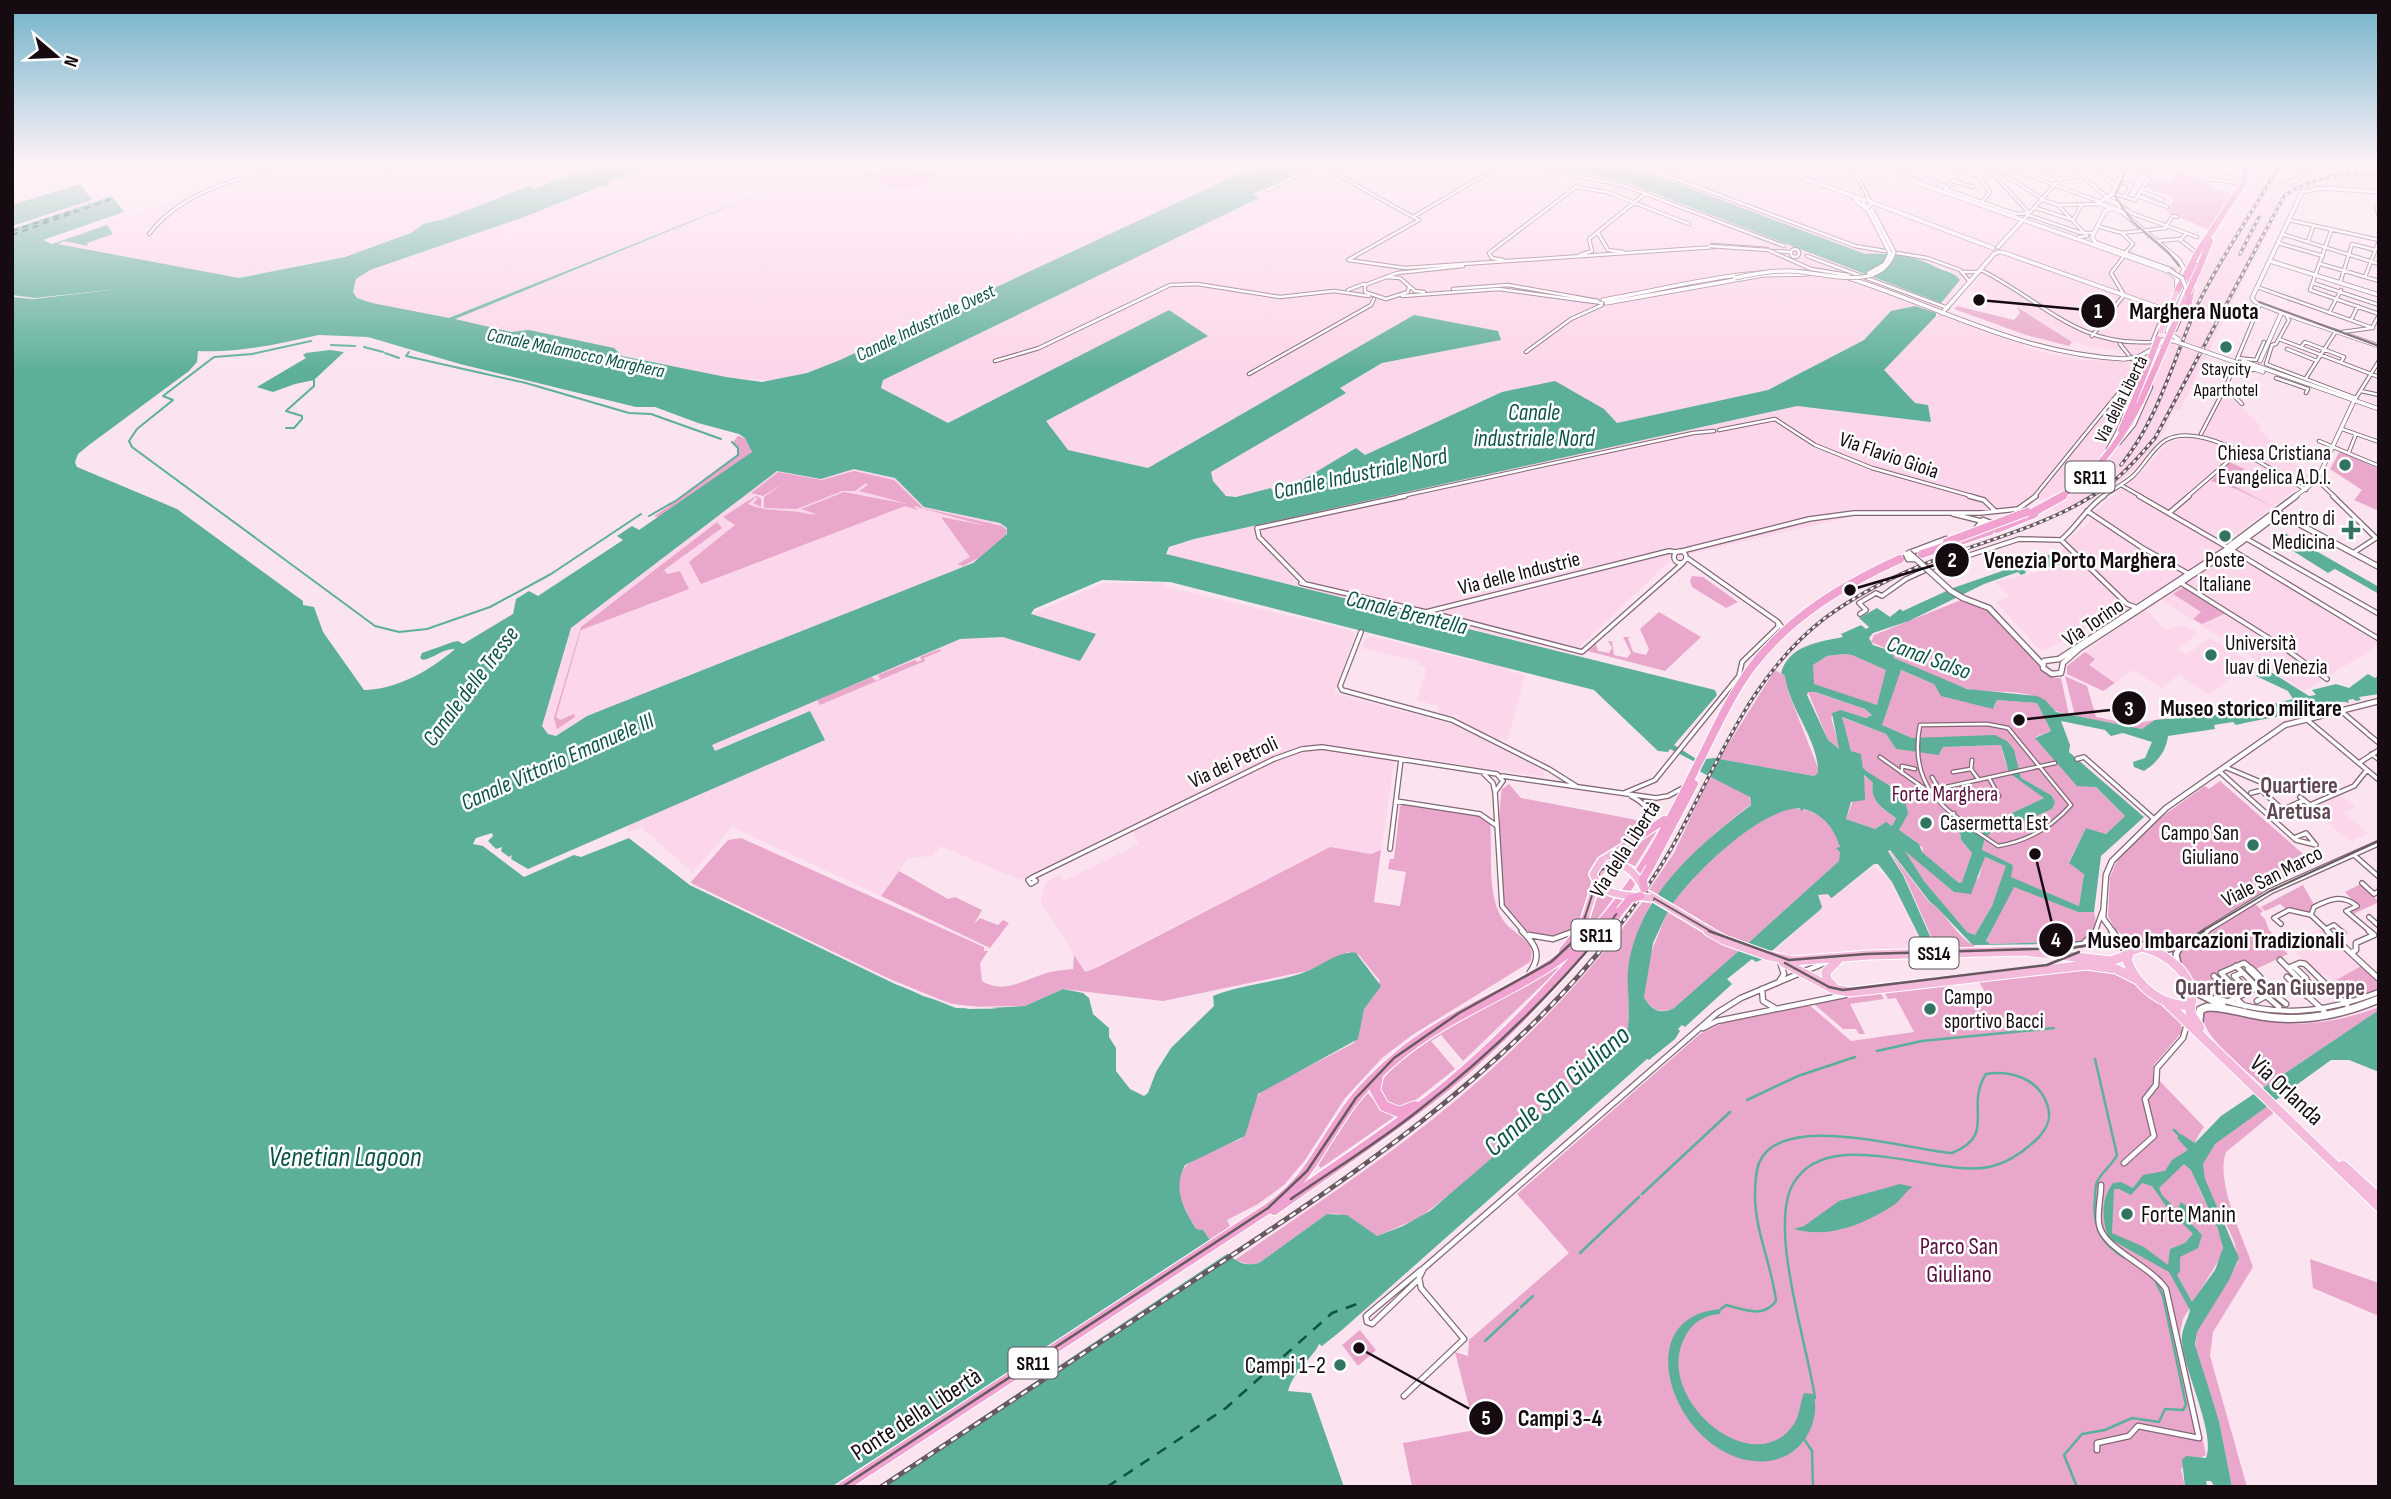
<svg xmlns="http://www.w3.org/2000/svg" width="2391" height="1499" viewBox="0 0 2391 1499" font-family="'Sofia Sans Condensed',sans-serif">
	<rect width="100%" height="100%" fill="#fce3f0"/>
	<path fill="#fcd6ea" d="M287,163H603L533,189L529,186L444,219L435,220L423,224L411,233L345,257L239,278L49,243Z
		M665,163H1262L840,360L807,373L769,381L726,377L622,356L614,348L529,330L511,332L442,318L372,303L357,298L353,292L356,279L370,270L470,236L609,184L607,183L617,179Z
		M1316,163H1527L1599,176L1948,293L1954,273L1929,262L1899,254H1865L1620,163H1856L2169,273L2176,279L2151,346L2174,342L2207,253L2249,185L2257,163H2287L2281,180L2285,186L2298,182L2290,179V163H2320L2336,170L2333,172L2379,171V190L2314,187L2296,191L2289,198L2270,233L2267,232L2180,410L2174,409L2164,432L2134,470L2111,487L2063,516L2037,497L2125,385L2141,369V365L2124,350L2094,348L2072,341L2006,299L2004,302L1970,290L1977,281L1966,279L1946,304L1941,303L1937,314L2038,351L2081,360L2132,361L2138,368L2123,382L2032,500L2017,508L1995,510L1854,516L1673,558L1573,653L1189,562L1166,555L1165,550L1194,539L1797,406L1930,422L1884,370L1935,315L1892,311L1864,340L1768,390L1617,423L1604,409L1365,455L1356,448L1284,491L1231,497L1224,494L1213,480L1211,472L1345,393L1339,389L1382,363L1500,339L1497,334L1414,315L1148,468L1068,450L1046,421L1207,336L1169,310L948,424L881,388L883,380L1258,198L1252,194Z
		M2221,388L2261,426L2258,428L2311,478L2220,546L2379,643V645L2304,691L2153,594L2052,647L2040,650L1996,602L2010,596L1995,582L2067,565L2059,556L2066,542L2089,523L2095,511L2142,472L2168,442L2196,437Z
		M854,469L895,478L924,507L1000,523L1008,530L1006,537L973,563L587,716L556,736L548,734L542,726L571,628L777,471L821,479Z
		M1103,583H1164V586L1353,631L1355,635L1334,693L1454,725L1544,770V777L1400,755L1394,763L1381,850L1371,854L1330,847L1085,972L1041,902L1045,882L1060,875L1064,881L1139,844L1129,826L1020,880L941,846L932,856L908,858L881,896L732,827L693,873L641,827L628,833L626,825L820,741L809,711L714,751L712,745L817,700L820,705L873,683L875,675L960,639L1003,637L1080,661L1096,634L1030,615Z
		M2145,609L2166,630L2185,625L2198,633L2177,649L2186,655L2210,638L2251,663L2209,694L2179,675L2161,688L2133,670L2115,683L2088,664L2095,659L2085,652Z
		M1371,636L1476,662L1477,659L1510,667L1509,671L1525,675L1508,740L1496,739L1459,720L1460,716L1439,714L1438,706L1417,700L1426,671L1424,666L1418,665L1419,662L1362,648L1366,639Z
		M2341,795L2355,807L2344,813L2368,833L2352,841L2333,828L2314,807Z
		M1873,867L1888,878L1925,950L1802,959L1772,953L1820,910L1818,895L1829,894L1831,898L1833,897Z
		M2322,928L2363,965L2332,982L2325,975H2319L2288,944Z"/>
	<path fill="#e9a8cb" d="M875,163H921L907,171V174L910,176L923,171L921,168L912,171L924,166L938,176C904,193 895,194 863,173L879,171L880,168Z
		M2133,163H2178L2238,176L2237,178L2180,167V170L2221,191L2232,193L2208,229L2166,212L2175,198L2144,187L2150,177L2169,183L2180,170L2161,165L2155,173L2150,171L2146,176L2129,171Z
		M1957,306L2014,320L2020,313L2017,307L2072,342L2069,346L2026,335L1954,309Z
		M738,436L745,438L752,452L659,518L654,516L669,506L668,503L674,502L739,455V450L733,442Z
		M2340,451L2379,469V511L2354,500L2362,490L2330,469Z
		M2229,462L2245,469L2229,483L2275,508L2239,490L2211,481Z
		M854,471L894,480L923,508L1002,526L1007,530L1006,535L980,557L963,566L957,564L970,557L941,517L988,526C943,515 903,502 859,491L868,485L866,483L855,491H842L797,509L764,508V497L783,484L763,496L751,493L778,472L822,480Z
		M844,492L912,505L918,510L905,506L701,584L689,562L735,525L723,517L754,497L757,496L761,499V507L753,503L758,499L756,497L748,504C766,512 781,509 799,512C806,513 809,515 816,514L801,509Z
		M717,522L722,528L664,570L667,574L680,571L689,589L581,630L556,717L560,720L574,714L575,717L557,729L554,718L581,627Z
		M1692,576L1703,577L1738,602L1726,608L1692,587L1690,581Z
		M2185,586L2226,613L2202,624L2193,619L2201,612L2173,594Z
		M1961,600L1988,611L2038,661C2039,673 2050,678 2061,678L2069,715L2053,710C2032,683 1995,697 1965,688C1941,681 1917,668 1894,658L1887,649L1871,642L1874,635Z
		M1659,612L1701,637L1665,671L1588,651L1596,644L1598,651L1609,653L1612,648L1608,641L1615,642H1612L1614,655L1627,658L1631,653L1623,637H1631L1628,638L1633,652L1646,655L1649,649L1640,629Z
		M940,649L941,651L924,658L925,661L820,705L817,700L872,677L876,681L880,679L878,675L915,660L917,662L922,660L920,657Z
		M2085,652L2095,659L2089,665L2115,683L2103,691L2067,674V666Z
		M1843,654L1852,655L1887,670L1877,706L1813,684V665L1827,656Z
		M1775,670L1785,676L1789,694L1818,768V773L1814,776L1719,759Z
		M1900,670L1994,708L1997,700L2037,703L2051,731L2035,737L2096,787L2125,816L2106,834L2086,828L2069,862L2084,873L2079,906L2010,877L2013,865L1982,851L1985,838L1996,828L2002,831L2052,809L2051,795L2021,778L2007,741L1912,738L1882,725Z
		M2065,676L2087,686L2096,717L2131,724L2168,718L2142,729L2075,716Z
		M1808,692H1814L1865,709L1872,715L1866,718L1841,710L1831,717L1840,750L1828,740Z
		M1841,717L1886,734L1896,749L1940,754L1943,747L2001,745C2010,791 2021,772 2044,798L1997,820L1981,817L1960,832L1961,840L1972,853L1962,882L1959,883L1922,852L1923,848L1899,830L1907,814L1904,799L1894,787L1878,781L1863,768L1861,755L1851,751Z
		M1863,775L1873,783C1869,800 1883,810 1896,818L1892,826L1883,824L1875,829L1846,819Z
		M1710,777L1748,794L1751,804L1714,834L1655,897L1649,890L1674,853Z
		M2220,781L2312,862L2172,947L2125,937L2115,929L2108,916L2110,877L2118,859L2150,825L2205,786L2209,789Z
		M1509,784L1521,798L1642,821L1646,814C1650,823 1646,826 1640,832L1593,865L1591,878L1594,883C1589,898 1585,921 1571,931C1548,947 1514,929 1504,906C1498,892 1498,804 1502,789Z
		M1403,804L1479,816L1490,822C1493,852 1486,894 1503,920C1514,936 1538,940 1530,962L1412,1035L1382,1058L1345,1098L1305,1160L1284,1185L1258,1204L1227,1220L1230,1226L1211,1241L1203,1230L1196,1229C1158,1165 1186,1162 1241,1139L1254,1100L1263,1090L1354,1043L1364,1009L1380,981L1359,955L1348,952L1307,971L1163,1001L1063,989L1025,1006L967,1007L942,1001L900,984L690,883L728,840L741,838L984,947V951H988L980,963L982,981C1004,996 1028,977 1051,972C1058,970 1066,970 1073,969L1074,955L1085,972L1098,967L1330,847L1371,854L1381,850L1374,902L1400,906L1406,872L1388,869L1390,859H1394L1400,806Z
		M1792,808C1819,808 1846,832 1839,861L1746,945L1670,906C1696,872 1750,818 1792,808Z
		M1658,829L1635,866L1620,860L1600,863Z
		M1903,848L1954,892L1979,878L1984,857L2007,866L1992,906L1975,935L1967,932L1924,881Z
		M1889,850L1929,902C1944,910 1957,938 1975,946L1974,948L1925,950L1921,941L1930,943L1932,938L1905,877Z
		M899,871L948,899L955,897L982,910L974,924L980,918L998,925L1003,920L1009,923L990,948L881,896Z
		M2361,884L2379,902L2351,915L2349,913L2359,907L2345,892Z
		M2303,885L2313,903L2310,912L2287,910L2280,904L2265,911L2261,907Z
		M2015,886L2078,912H2094C2101,938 2083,945 2060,946L2056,942L1988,944L1986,942L2010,892Z
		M1597,887L1614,897L1587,934L1575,945Z
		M1644,900L1651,904C1641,923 1632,944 1629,966C1625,992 1636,1029 1618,1050L1458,1188L1419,1218L1377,1236C1358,1228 1350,1210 1327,1214L1259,1263L1251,1265L1235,1260C1319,1202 1407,1145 1483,1077C1543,1024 1596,965 1644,900Z
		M2254,903L2263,911L2260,914L2265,919L2269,930L2287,948L2285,951L2288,954L2256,969L2245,961L2218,973L2226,979V986L2214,975L2211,976L2229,996L2225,1000L2195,988L2178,956L2181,948Z
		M1668,910L1741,950L1674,1008C1660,1014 1651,1010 1644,997L1649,958Z
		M1564,964L1463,1061L1441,1035L1431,1041L1455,1069L1408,1106L1400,1108L1390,1106L1378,1090C1382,1072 1416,1050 1431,1038Z
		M2363,965L2379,980V990L2348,1003L2329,984Z
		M2093,968C2131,975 2153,998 2181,1023L2182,1032L2154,1065L2153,1074L2204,1127C2168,1174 2223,1208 2223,1253L2183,1319L2180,1333L2206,1455L2200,1458L2191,1457L2181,1469L2185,1487H1412L1403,1443L1475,1430L1455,1352L1468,1356L1469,1340L1569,1253L1517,1194L1700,1034L1723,1023L1808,1004L1851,1041L1914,1032L1896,998L1888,999L1884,992L1950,984L1961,1002L1988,997L1978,980Z
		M1880,992L1884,999L1850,1004L1865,1034H1859L1856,1029H1843L1814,1004Z
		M2379,1007L2378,1011L2264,1087C2247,1070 2202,1038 2202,1013L2206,1009C2225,1009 2242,1017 2260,1020C2302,1028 2339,1022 2379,1007Z
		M1367,1092L1378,1105L1394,1117L1321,1168L1318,1165L1340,1127Z
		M2269,1105L2276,1111L2226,1152C2215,1182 2243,1237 2253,1267L2213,1332L2210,1356L2247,1487H2232L2219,1421L2195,1351L2197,1332L2238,1262C2237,1255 2236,1248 2234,1241C2228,1224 2199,1181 2202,1166C2207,1142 2248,1116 2269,1105Z
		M2310,1259L2379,1283V1316L2313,1288Z
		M1360,1330L1376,1350L1358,1366L1342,1345Z"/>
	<path fill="#5caf99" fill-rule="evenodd" d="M603,163H665L608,182L611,185L599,187L527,216L370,270L356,279L353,292L357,298L372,303L449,318L791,181L455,319L511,332L529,330L614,348L622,356L726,377L762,382L807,373L840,360L1262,163H1316L1253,194L1259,198L883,380L881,388L948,423L1169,310L1208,336L1046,421L1068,450L1148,468L1414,315L1498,331L1501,340L1382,363L1340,388L1346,393L1211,472L1213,481L1226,496L1236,497L1271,488L1274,494L1284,491L1356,448L1365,455L1502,392L1555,381L1604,409L1617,423L1768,390L1864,340L1891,311L1915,306L1936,313V316L1884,370L1915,403L1928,405L1931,422L1797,406L1194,539L1169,547L1166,554L1715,690L1717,695L1674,745L1698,760L1714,758L1814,776L1818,773C1819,740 1789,709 1785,676L1781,673C1789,645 1819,642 1843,637L1841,634L1861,625L1866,629L1869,627L1859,618L1877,608L1890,617L1900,609L1903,611L1953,588L2054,553L2064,564L2025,571L2026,573L2021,575L2018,572L1984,584L1909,621L1873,633L1869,638L1873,645L1891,651L1894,658L1967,689L2037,696L2045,700L2056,712L2142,729L2155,720L2238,713L2293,699L2288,691L2256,676L2266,669L2309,696L2316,695L2312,690L2336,684L2349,688L2368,674L2375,678L2379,675V694L2359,697L2361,700L2356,701L2353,699L2348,700L2349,703C2334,697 2317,714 2297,709L2296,712C2277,718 2256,720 2236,725L2233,722L2214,725L2215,729L2168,736C2166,751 2158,762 2144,771L2134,767L2133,762L2145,758L2152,742L2123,733L2111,736L2105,730L2061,721L2070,745L2069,752L2144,817L2101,856L2094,912H2078L2014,887L1986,941L1990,944L2057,942L2058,944L1973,945C1965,938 1935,904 1930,902L1890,850L1888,851L1903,875L1930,936L1929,942L1921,940L1892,882L1878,864H1874L1833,897L1831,898L1828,894L1818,895L1822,907L1820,910L1761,960L1756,962L1752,959L1727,979L1732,984L1685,1027L1682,1025L1678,1029L1680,1031L1675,1039L1649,1060L1647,1059L1342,1330L1322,1346L1319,1344C1313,1358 1294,1370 1288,1391L1311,1393L1344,1487H12V297L34,299L118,289L35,298L12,295V229L112,196L124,212L43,240L52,244L107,225L113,234L87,243L88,246L64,241L58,244L239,278L345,257L411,233L423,224L444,219L529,186L533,189ZM319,335L368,337L460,364L636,407H655L698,423L739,434L745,438L752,452L639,530L632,526L617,536L623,540L538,596L529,591L516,599L513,614L463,644L458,641L453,642L422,653L420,658L423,660C434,658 444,648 455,649C431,670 396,690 364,690L323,632L314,607L303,605V601L177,509L77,467L75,462L78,454L89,445L189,371L197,362L198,351C239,353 278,344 319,335ZM854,469L895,478L924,507L1000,523L1007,528V534L973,563L587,716L556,736L548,734L542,726L571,628L777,471L821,479ZM1102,580L1170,582L1594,690L1658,751L1668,752L1670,749L1695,762L1701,772L1750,797L1751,805C1696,847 1637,897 1628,970C1626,995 1635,1029 1619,1049L1430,1211L1403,1226L1377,1236L1347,1215L1327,1214L1259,1263C1238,1269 1227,1253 1213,1238L1210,1240L1203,1230L1196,1229C1184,1209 1172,1189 1185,1165L1245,1136L1258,1094L1358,1039L1364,1009L1381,986L1356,953C1342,950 1323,964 1310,970C1279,983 1244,983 1213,996L1214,1006L1171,1048L1156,1072L1148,1093L1144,1096L1130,1089L1116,1071V1048L1109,1037V1028L1093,1014L1089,998L1083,993L1063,989L1025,1006L969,1009L923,996L690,885L629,838L581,857L574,855L524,877L483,846L473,844L476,838L492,833L493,836L488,841L496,849L502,847L501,851L509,857L512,855L511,859L528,869L825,740L810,711L715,751L712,745L960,639L1003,637L1080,661L1096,634L1031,614L1034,609ZM1843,654L1852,655L1886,670L1877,705L1814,684L1813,665L1827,656ZM1901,670L1934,684L1941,696L1993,709L1997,700L2037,703L2051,731L2035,738L2077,786L2096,787L2125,816L2106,834L2086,828L2069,863L2084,874L2079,906L2011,877L2013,865L1982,850L1985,838L1996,828L2002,831L2052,809L2055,802L2051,795L2021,778L2014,750L2007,741L1995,735L1912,738L1882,725ZM1808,692H1815L1865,709L1872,715L1866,718L1841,710L1832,713L1839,749L1828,740L1807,695ZM1842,717L1886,734L1896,749L1939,755L1943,747L2001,745L2009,773L2044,798L1997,820L1981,817L1960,832L1961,840L1972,853L1962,882L1959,883L1922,852L1919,844L1899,830L1908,814C1905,787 1880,783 1863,768L1861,754L1851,751ZM1864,775L1873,783C1869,800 1883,809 1896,818L1892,826L1886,822L1875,829L1846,819L1851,802L1865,800ZM1800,808L1801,811L1804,809C1824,815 1834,828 1840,847L1836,848L1840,852L1839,861L1746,945L1726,937L1671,906C1693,874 1759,809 1800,808ZM1905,851L1954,892L1971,894L1985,857L2006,866L1992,906L1975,935L1967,932L1924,881ZM1668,911L1740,950L1674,1008C1660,1015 1651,1010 1644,997L1653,943Z
		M1527,163L1629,165L1631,169H1639L1865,254C1890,253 1914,255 1936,267C1945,272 1953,271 1960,280L1941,303L1630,184L1599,176Z
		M80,184L92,200L12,226V205Z
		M330,350L344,352L314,380L295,384L273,392L257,387L306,358L303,355L306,353Z
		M2283,532L2379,587V594L2335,569L2328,573L2274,539Z
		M2379,1010V1072L2349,1060H2331L2215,1144L2203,1164L2205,1179L2239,1258L2229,1280L2197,1332L2195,1345L2219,1421L2232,1487H2215L2211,1481H2206L2207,1486L2185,1487L2182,1460L2186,1456L2206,1458C2216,1433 2184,1372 2182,1341C2181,1329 2188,1320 2190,1310L2169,1272L2110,1239C2101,1222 2101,1198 2113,1183L2121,1182L2133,1188L2143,1175L2165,1171L2172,1160L2188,1150L2177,1138L2181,1134L2195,1143L2221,1116ZM2184,1164L2191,1170L2218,1229L2223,1248L2215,1270L2192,1302L2177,1275L2180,1271V1257L2198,1248L2202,1235L2186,1218V1206L2181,1202L2177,1210L2162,1195L2159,1188ZM2142,1183L2152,1186L2166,1206L2193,1234L2185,1243L2170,1249L2168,1265L2144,1247L2112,1233L2114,1189H2119L2131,1195Z
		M1900,1184L1913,1187C1906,1190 1902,1199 1894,1205C1864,1224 1830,1239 1794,1229L1804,1226L1839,1201Z
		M1721,1309L1720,1314C1703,1315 1690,1324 1683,1341C1656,1401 1755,1483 1794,1424C1800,1415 1800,1403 1804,1393L1813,1394C1819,1410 1812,1432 1801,1444C1789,1458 1771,1463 1753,1461C1673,1451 1626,1316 1721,1309Z"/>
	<path fill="#fce3f0" d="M632,837L693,884L885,977L951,1004L999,1009L956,1008L895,984L690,885L629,838Z
		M1217,1237L1230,1252L877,1487H831Z"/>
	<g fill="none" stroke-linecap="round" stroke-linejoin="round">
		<path stroke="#5caf99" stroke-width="2" d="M311,341L252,354L214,357L163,396L173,400L137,429L129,441L132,447L375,626L399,632L427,629L490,607L551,574L641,514
			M331,345L355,346
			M364,347L383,352
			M409,352L406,356L526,383L629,413L651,414L721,439
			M385,353L399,358
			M286,428H294L302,419V416L286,411L314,386V380
			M649,516L677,500L738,455V448L732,442"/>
		<path stroke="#5caf99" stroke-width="2.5" d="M1877,1051L1922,1041L2054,1028
			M2095,1059L2117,1155C2112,1165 2101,1173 2097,1182C2095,1187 2095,1194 2095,1199C2092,1228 2102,1245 2127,1259
			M1747,1100L1798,1076L1855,1057
			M2174,1130L2181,1137
			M1642,1194L1730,1112
			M2379,1248V1274
			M1580,1253L1639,1197
			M1521,1307L1533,1296
			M1721,1309L1726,1305C1744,1309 1763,1319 1776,1301C1772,1266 1755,1231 1755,1196C1755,1187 1756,1171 1759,1163C1781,1110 1908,1150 1952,1153C1998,1134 1964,1108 1986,1074C2010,1070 2038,1078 2047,1104C2052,1117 2048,1127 2039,1137C2026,1150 2008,1163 1989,1167C1938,1178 1828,1123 1793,1184C1768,1228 1808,1347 1815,1398
			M1485,1341L1518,1310
			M1804,1439L1812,1451L1813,1487
			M2077,1487L2064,1455L2082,1434L2105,1430L2132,1418L2159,1422L2165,1409L2183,1410L2186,1405L2163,1296L2154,1278"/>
		<path stroke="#0c5444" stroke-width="2" stroke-dasharray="6 5" stroke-linecap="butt" d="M12,231L76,210
			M12,235L114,198"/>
		<path stroke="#0c5444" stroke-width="2.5" stroke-dasharray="11 9" stroke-linecap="butt" d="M1107,1487L1226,1408L1332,1313L1357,1304"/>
		<defs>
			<path id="pedestrian" d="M1987,724L2008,728L2071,805C2051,828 2028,841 1998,846C1950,813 1907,792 1920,725Z
				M2371,754L2379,760
				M1880,757L1928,791
				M1971,769L1972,760
				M1953,772L1971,769L1979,780
				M1902,773V766L1915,769
				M1932,777L1939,789
				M1989,778L1999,796
				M1919,799L1928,791L2055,763
				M1943,819L1954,813"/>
			<path id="minor-far2" d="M379,163L390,175
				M1511,163L1622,185L1784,246
				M1701,163L1672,171L1668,176L1855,246L1927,258L1960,270L1970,282
				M1850,163L1870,201
				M1881,163L1947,187
				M1936,163C1969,175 1988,185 2020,163
				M1983,163L2029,213
				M1995,163L2098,201
				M2030,163L2060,179
				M2067,163L2108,198
				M2088,163L2116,186
				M2221,163L2240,167
				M1894,164L1897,163
				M1320,165L1413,217L1493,170L1489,163
				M1915,175L1927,163
				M2006,176L2043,199
				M1980,178L1990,192L1983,201
				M1953,181L1973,187
				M2118,181L2131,185
				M2206,181L2211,179L2236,183L2240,174L2239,163
				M2295,181L2291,184L2286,182Z
				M2295,181L2314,163
				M1947,187L1969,163
				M1945,189L2016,214L2029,213
				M1267,190L1324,163
				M2140,191L2163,200
				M2112,193L2135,200L2149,177
				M2138,196L2167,207
				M2125,197L2132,183
				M2043,200L2058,205L2099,204
				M2058,205L2087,236L2079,237
				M2120,205L2131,213L2197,237
				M2376,207L2379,216
				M2036,208L2073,220L2082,204
				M2028,215L2081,233H2093
				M1413,217L1419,220L1348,260L1405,268L1715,247
				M2025,218L2060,179L2081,176
				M2289,220L2379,240
				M2097,226L2122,233L2166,228
				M2166,226L2173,216L2177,217
				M2331,231L2310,290L2379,314
				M1598,233L1608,250L1623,252
				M2122,233L2133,244L2125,253
				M149,234C184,189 240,179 292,163
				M2282,234L2379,264
				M2179,239L2193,250
				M2157,241L2181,239L2186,234
				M2095,242L2173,270
				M2308,242L2313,227
				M2278,243L2323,256
				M1712,245L1767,249
				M1791 253a4 4 0 1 1 8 0a4 4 0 1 1-8 0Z
				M1771,251L1790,252
				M1580,255L1592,251L1589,239L1646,193
				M1807,256L1948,308
				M1503,260L1492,258L1489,253L1576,187L1607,192L1689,224
				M2321,264L2379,281
				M1981,270C2043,301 2077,347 2152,342L2159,325L2175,330L2180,319
				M1962,272H1979
				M1386,277L1400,278L1409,286L1408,292L1386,299L1365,292V285L1397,273L1463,266
				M2365,277L2379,241
				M2313,283L2379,305
				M2340,283L2352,244L2375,250
				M1409,286L1415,291L1424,292
				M2257,287L2373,328
				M1453,289L1508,285L1598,301
				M1348,290L1364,284
				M1402,296L1499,289L1602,303
				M2329,313L2341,290
				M2287,317L2289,320L2276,344L2272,345L2266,364L2356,398
				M2351,320L2358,306
				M2342,332L2372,328L2379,315
				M2092,336L2124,295L2111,273L2124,256
				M2279,339L2379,377
				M2301,347L2305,342L2344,357L2341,362
				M2287,349L2317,361
				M1526,352L1571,319L1602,305
				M2238,358L2256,360L2264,342
				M995,361L1039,348L1170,285L1197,284L1280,297L1334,291L1369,296
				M2235,365L2253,370
				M1249,374L1371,305L1374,299
				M2276,378L2308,389L2306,393
				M2306,378L2336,331
				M2225,387L2242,404
				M2361,391L2379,395
				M2356,398L2379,361
				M2342,429L2379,442
				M1719,430L1775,419L1815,445L1872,468L1975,497
				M2201,434L2226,386L2260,304
				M2319,441L2379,466
				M2108,449L2121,425L2135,380L2148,383L2151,387L2134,425L2119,443
				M2349,452L2356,434
				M2317,480L2335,497
				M2121,485L2142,497
				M1397,497L1693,433L1714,431
				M2034,497L2139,368L2120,344
				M2102,497C2112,490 2124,484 2133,476C2144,466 2153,447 2166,440C2203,420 2275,472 2306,490
				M2187,497L2238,453"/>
			<path id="minor-far1" d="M1969,496L1984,500L1995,511
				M2139,496L2227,547
				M2333,496L2376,538L2353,553
				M2087,511L2141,547L2189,574
				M2169,513L2189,496
				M1953,514L1981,521
				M2247,539L2379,614
				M2061,540L2127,604L2135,607
				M2232,550L2379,639
				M1674 557a6 6 0 1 1 12 0a6 6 0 1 1-12 0Z
				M1678,552L1809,519L1854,513H1980L2018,509L2036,496
				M1687,558L1778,622L1784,630
				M1301,583L1426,612L1669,551L1676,552
				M1304,583L1259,537L1257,528L1405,496
				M2181,583L2283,647L2327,679
				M1428,612L1582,652L1683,563
				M1860,614L1866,610L1859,603L1876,593L1882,596L1906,579L1930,568L2019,539L2061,540C2077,527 2087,507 2104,496
				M1361,632L1340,686L1342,690L1452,720L1547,768
				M2341,711L2367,733
				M2305,718L2379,780
				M2368,734L2379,743
				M2077,759L2084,757L2153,818
				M2359,763L2379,750
				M2225,767L2263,783H2276
				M1549,769L1576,786
				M2219,771L2296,840L2316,845
				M1484,774L1493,783L1495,792L1502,906L1524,932
				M1502,776L1656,798L1668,796L1683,788
				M2263,783L2264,793L2283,810
				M1624,793L1655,780L1739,676L1742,662L1778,627V622
				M2251,793L2263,790
				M1631,796C1645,803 1653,812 1648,828
				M2300,797L2310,805L2354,786L2367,770
				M1396,801L1480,814L1497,826
				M2269,816L2304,800
				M2294,838L2306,833L2315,844
				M1390,849L1401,759
				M2354,855L2379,877
				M1031,878L1274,759L1302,749L1322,747L1497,774L1503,781L1495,792
				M1032,878L1036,881L1031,884L1028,880Z
				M2362,883L2374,894L2379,891
				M2311,915L2314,907C2330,899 2342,894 2357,906L2346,911L2371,932
				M2311,915L2329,932
				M2369,917L2379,926
				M2281,924L2274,918L2289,910L2311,915
				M2326,929L2334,925L2342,932
				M1572,932L1575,931
				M2095,932L2102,912"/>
			<path id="minor" d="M1522,931C1536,945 1542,955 1530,972
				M2327,931L2379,979
				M2340,931L2343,933
				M1529,935L1553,939L1575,931
				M2044,949L2083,944L2096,931
				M2351,953L2356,950V943L2374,935L2369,931
				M2280,960L2301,981L2306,978L2293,966
				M2236,966L2257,987
				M2251,968L2260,977L2257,978L2248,969Z
				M2288,968L2300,963L2305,964L2347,1005
				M1805,971L1827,962
				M2243,973L2234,976L2249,991
				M2214,976L2244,1006
				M2287,977L2324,1011
				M2305,979L2318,991L2307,996
				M1780,980L1784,974L1781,965
				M2263,985L2286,1004
				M2257,988L2279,1007
				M1762,989L1763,1001L1775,1008
				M2242,995L2221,973L2244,963L2250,968
				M2215,998C2276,1017 2319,1015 2379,992
				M2229,1001L2265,984L2259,977
				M2257,1001L2266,996
				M1703,1028L1717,1021L1845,995
				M2124,1163L2154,1136L2145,1099L2156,1085L2157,1068L2183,1038L2187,1024
				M1418,1280L1372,1324L1367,1322L1366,1316L1421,1270
				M1404,1396L1464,1339L1421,1288L1419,1278L1424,1268L1717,1013L1741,998L1798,974
				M2097,1450V1443L2129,1436L2138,1426L2199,1438L2166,1289C2150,1265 2102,1248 2099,1224C2097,1211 2101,1198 2101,1185"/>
			<path id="tertiary-far2" d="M1762,163L1864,200
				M2101,163L2113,167L2122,175
				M2128,163L2111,195L2098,203L2122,212L2179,260L2184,269L2177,285
				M2106,199L2119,204V208L2115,210
				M1863.5 203a3.5 3.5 0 1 1 7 0a3.5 3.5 0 1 1-7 0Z
				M1855,200L1868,210
				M1871,202L1993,248
				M2095,242L2092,237L2105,211L2110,209
				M1998,247L2023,220
				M2002,252L2169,311
				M2270,261L2379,295
				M1849,278C1945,309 2021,354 2124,359
				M1603,300C1682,286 1756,263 1837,275
				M1606,303L1763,275L1808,274
				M2176,311L2186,288
				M1942,313L1994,254L1999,252
				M2285,314L2255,302L2252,298L2302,192L2322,188L2379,192
				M2285,314L2379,346
				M2138,357L2153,349
				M2243,361L2379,409
				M2260,361L2281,314
				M2238,363L2263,372
				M2294,497L2317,480L2353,403"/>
			<path id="tertiary-far1" d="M2275,511L2379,567
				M1976,529L1983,520L1996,525
				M2228,547L2296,496
				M2227,549L2059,659L2044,661L2043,668L2052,674L2061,673L2063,663L2080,648L2229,551
				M2232,549L2279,514
				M1909,553L1946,539
				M1963,598L1989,608L2042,664
				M2113,932L2103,918L2106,875L2112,861L2166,808L2285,725L2379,701
				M2204,932L2271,891L2379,843"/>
			<path id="tertiary" d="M2112,931L2127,953
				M2120,939L2138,946
				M2157,950C2177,950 2190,941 2207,931
				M2178,964L2176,954L2181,946"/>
			<path id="secondary-far1" d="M1861,163L2168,271L2177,278L2176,293"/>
			<path id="secondary" d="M2191,989L2222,1005
				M2199,1021L2200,1010L2207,1007C2226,1007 2243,1013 2261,1016C2302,1023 2341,1015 2379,999"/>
			<path id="primary-far1" d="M1601,861L1625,846
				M1649,895L1711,932
				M1585,919L1599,874L1606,865"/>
			<path id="primary" d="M1708,931L1724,940L1766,955L1793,961L1869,955L2024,951L2111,961L2127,955
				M2142,947C2168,954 2196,975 2191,1005C2163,1008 2136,986 2127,960L2130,951Z
				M1783,962L1833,989L1850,992L2086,965L2116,969L2136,979
				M1833,986L1827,980L1826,972L1837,961
				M2168,1004L2379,1207
				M2191,1005L2190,1012L2200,1028
				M2343,1165L2379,1198"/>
			<path id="trunk-far2" d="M2181,309L2188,293
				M2121,430L2134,401
				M2060,497C2097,474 2122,439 2141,401"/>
			<path id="trunk-far1" d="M2030,514L2063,496
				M1997,529L2034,514
				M1922,554L1990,531
				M1625,846L1664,820
				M1650,867L1694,784
				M1579,932L1585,919
				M1592,932C1636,887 1669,823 1697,766C1714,733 1729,698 1751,668C1789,617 1843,585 1900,559
				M1604,932L1620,911"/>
			<path id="trunk" d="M1594,945L1605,931
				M1564,951L1580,931
				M1378,1076L1375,1090L1384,1106L1399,1112L1415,1106
				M1274,1210C1332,1168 1393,1130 1448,1085C1502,1040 1549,989 1595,936
				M843,1487L1269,1208C1310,1177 1315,1156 1342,1117C1356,1094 1376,1075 1396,1058C1456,1006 1537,987 1593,931"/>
			<path id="motorway" d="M2200,266L2210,241
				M2176,293L2198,252L2245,180V163
				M2182,313L2187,311L2192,288L2190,280L2195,265"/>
		</defs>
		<use href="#pedestrian" stroke="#826775" stroke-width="5"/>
		<use href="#minor-far2" stroke="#826775" stroke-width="4.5"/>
		<use href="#minor-far1" stroke="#826775" stroke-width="6"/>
		<use href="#minor" stroke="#826775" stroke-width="7"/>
		<use href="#tertiary-far2" stroke="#826775" stroke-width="5"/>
		<use href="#tertiary-far1" stroke="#826775" stroke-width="7"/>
		<use href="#tertiary" stroke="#826775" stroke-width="8"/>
		<use href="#secondary-far1" stroke="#826775" stroke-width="5"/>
		<use href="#secondary" stroke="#826775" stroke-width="10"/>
		<use href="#primary-far1" stroke="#fff" stroke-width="10"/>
		<use href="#primary" stroke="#fff" stroke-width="11"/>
		<use href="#trunk-far2" stroke="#fff" stroke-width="8"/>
		<use href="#trunk-far1" stroke="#fff" stroke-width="10"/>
		<use href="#trunk" stroke="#fff" stroke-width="12"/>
		<use href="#motorway" stroke="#fff" stroke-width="8"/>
		<use href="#pedestrian" stroke="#fff" stroke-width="2.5"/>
		<use href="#minor-far2" stroke="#fff" stroke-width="2.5"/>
		<use href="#minor-far1" stroke="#fff" stroke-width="3.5"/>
		<use href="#minor" stroke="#fff" stroke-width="4.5"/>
		<use href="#tertiary-far2" stroke="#fff" stroke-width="3.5"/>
		<use href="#tertiary-far1" stroke="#fff" stroke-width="4.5"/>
		<use href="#tertiary" stroke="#fff" stroke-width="5"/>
		<use href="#secondary-far1" stroke="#fff" stroke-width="3.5"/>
		<use href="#secondary" stroke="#fff" stroke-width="7"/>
		<use href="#primary-far1" stroke="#f4badc" stroke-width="7"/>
		<use href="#primary" stroke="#f4badc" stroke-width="9"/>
		<use href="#trunk-far2" stroke="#f0a3d0" stroke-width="6"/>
		<use href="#trunk-far1" stroke="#f0a3d0" stroke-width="8"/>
		<use href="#trunk" stroke="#f0a3d0" stroke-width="10"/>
		<use href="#motorway" stroke="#ed8cc4" stroke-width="6"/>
		<path stroke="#685860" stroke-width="2" d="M2126,163L2128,166L2115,196L2132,221L2168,252L2179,266
			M2259,302L2379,346
			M1580,932L1600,871L1612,864L1628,868L1650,896L1712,932
			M1603,932C1618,913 1626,892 1653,900
			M2201,932L2270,891L2379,841"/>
		<path stroke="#685860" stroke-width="2.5" d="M1709,931L1789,960L1866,954L2070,948L2126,939L2176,947L2204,931
			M1785,963L1829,987L1843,990L2047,965L2079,952
			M1291,1199C1333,1170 1379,1142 1419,1110C1487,1057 1549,997 1604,931
			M842,1487L1268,1208L1307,1171L1356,1098L1394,1058L1459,1013L1551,962L1577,938L1581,931"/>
		<defs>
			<path id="rail-far1" d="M2240,254L2259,217
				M2121,465C2159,418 2173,360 2197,306C2219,260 2255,208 2281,163
				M1615,932C1635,906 1654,878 1671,849C1717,767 1748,677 1825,618C1859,593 1898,574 1937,559C1996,537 2060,522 2111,483C2128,470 2141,454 2155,438L2284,196C2313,176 2345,173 2379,174"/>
			<path id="rail" d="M881,1487C987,1417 1093,1347 1199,1277C1351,1177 1503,1076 1616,931"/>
		</defs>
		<use href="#rail-far1" stroke="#685860" stroke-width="3.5"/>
		<use href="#rail" stroke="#685860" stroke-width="5"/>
		<use href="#rail-far1" stroke="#fff" stroke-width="2" stroke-dasharray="3.5" stroke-linecap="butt"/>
		<use href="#rail" stroke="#fff" stroke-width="2.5" stroke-dasharray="7" stroke-linecap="butt"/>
		<defs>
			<path id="minor-bridge" d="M1710,246L1768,250L1811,269L1848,275"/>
			<path id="tertiary-bridge-far1" d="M1868,210L1890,253L1885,264L1869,273
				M1735,278C1753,274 1772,270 1790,271C1823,272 1881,294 1894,252L1872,210
				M2176,311L2167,331L2179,340
				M2158,346L2162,340L2174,341L2238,363
				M2124,359L2138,357"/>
			<path id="tertiary-bridge" d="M1906,554L1908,559H1916L1909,553
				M1916,559L1951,591L1963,598"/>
			<path id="secondary-bridge" d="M2169,270L2182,278L2186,288"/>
			<path id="primary-bridge-far1" d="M2161,331L2176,293"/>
			<path id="primary-bridge" d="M1601,861L1593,874C1603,899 1628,894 1650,898
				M1606,865C1626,861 1635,873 1644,889"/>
			<path id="trunk-bridge-far1" d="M2134,401L2158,339
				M2141,401L2181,309"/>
			<path id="trunk-bridge" d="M1947,542L2027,512
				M1644,888L1643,879L1650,867
				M1620,911L1630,899L1640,896"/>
			<path id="motorway-bridge" d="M2188,293L2200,266"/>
		</defs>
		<use href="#minor-bridge" stroke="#826775" stroke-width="4.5" stroke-linecap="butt"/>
		<use href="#tertiary-bridge-far1" stroke="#826775" stroke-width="5" stroke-linecap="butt"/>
		<use href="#tertiary-bridge" stroke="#826775" stroke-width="7" stroke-linecap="butt"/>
		<use href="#secondary-bridge" stroke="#826775" stroke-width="5" stroke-linecap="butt"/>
		<use href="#primary-bridge-far1" stroke="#fff" stroke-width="7" stroke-linecap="butt"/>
		<use href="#primary-bridge" stroke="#fff" stroke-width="10" stroke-linecap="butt"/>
		<use href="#trunk-bridge-far1" stroke="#fff" stroke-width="8" stroke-linecap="butt"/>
		<use href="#trunk-bridge" stroke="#fff" stroke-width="10" stroke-linecap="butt"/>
		<use href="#motorway-bridge" stroke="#fff" stroke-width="8" stroke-linecap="butt"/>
		<use href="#minor-bridge" stroke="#fff" stroke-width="2.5"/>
		<use href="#tertiary-bridge-far1" stroke="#fff" stroke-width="3.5"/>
		<use href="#tertiary-bridge" stroke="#fff" stroke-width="4.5"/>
		<use href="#secondary-bridge" stroke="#fff" stroke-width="3.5"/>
		<use href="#primary-bridge-far1" stroke="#f4badc" stroke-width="5"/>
		<use href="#primary-bridge" stroke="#f4badc" stroke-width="7"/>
		<use href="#trunk-bridge-far1" stroke="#f0a3d0" stroke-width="6"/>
		<use href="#trunk-bridge" stroke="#f0a3d0" stroke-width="8"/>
		<use href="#motorway-bridge" stroke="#ed8cc4" stroke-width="6"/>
	</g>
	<linearGradient id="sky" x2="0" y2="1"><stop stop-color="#70b2c8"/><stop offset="0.44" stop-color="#fef2f8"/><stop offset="1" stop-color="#fef2f8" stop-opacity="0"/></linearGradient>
	<rect width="2391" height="373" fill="url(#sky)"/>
	<g fill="#327362" stroke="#fff" stroke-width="2.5">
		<circle cx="2226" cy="347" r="7"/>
		<circle cx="2345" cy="465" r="7"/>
		<path d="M2347.5 519.5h7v7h7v7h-7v7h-7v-7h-7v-7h7z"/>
		<circle cx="2225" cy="536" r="7"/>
		<circle cx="2211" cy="655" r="7"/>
		<circle cx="1926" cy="823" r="7"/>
		<circle cx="2253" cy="845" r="7"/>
		<circle cx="1930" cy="1009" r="7"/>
		<circle cx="2127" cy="1214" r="7"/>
		<circle cx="1340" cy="1365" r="7"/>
	</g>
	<g text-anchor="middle" stroke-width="5" stroke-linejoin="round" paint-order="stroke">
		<g font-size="18" fill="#150b10" stroke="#fff">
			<text x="2226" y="375">Staycity<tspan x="2226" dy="21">Aparthotel</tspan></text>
		</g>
		<g font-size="18" fill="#150b10" stroke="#fff">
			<text transform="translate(2121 399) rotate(-63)" y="6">Via della Libertà</text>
		</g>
		<g font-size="19" font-style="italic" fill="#0c5444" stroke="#fff">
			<text transform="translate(925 322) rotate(-26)" y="7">Canale Industriale Ovest</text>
			<text transform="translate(576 352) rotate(12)" y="7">Canale Malamocco Marghera</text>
		</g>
		<g fill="#fff" stroke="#5b5458" stroke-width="2">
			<rect x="2065.5" y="461.5" width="49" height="31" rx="5"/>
			<rect x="1571.5" y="919.5" width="49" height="31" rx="5"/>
			<rect x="1909.5" y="937.5" width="49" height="31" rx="5"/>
			<rect x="1008.5" y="1347.5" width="49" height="31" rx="5"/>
		</g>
		<g font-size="19" font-weight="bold" fill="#150b10">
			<text x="2090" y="484">SR11</text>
			<text x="1596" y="942">SR11</text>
			<text x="1934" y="960">SS14</text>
			<text x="1033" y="1370">SR11</text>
		</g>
		<g font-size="21" fill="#150b10" stroke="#fff" text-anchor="end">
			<text x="2331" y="460">Chiesa Cristiana<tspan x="2331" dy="24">Evangelica A.D.I.</tspan></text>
			<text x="2335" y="525">Centro di<tspan x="2335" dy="24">Medicina</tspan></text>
			<text x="2225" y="567" text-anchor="middle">Poste<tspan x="2225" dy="24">Italiane</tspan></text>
			<text x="2225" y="650" text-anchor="start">Università<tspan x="2225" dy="24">Iuav di Venezia</tspan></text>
			<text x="1940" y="830" text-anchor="start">Casermetta Est</text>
			<text x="2239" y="840">Campo San<tspan x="2239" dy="24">Giuliano</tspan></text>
			<text x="1944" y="1004" text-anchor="start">Campo<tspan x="1944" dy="24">sportivo Bacci</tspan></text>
		</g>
		<g font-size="21" fill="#150b10" stroke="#fff">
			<text transform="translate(1889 455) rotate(19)" y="7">Via Flavio Gioia</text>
			<text transform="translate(1519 573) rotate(-14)" y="7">Via delle Industrie</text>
			<text transform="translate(2093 622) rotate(-34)" y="7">Via Torino</text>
			<text transform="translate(1233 762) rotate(-25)" y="7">Via dei Petroli</text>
			<text transform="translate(1625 849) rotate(-57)" y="7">Via della Libertà</text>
			<text transform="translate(2272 876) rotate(-27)" y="7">Viale San Marco</text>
		</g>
		<g font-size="21" fill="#590d3f" stroke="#fff">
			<text x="1945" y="801">Forte Marghera</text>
		</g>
		<g font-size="23" font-style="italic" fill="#0c5444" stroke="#fff">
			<text x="1534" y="420">Canale<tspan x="1534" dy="26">industriale Nord</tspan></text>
			<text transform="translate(1360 473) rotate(-12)" y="8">Canale Industriale Nord</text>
			<text transform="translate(1407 612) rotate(14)" y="8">Canale Brentella</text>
			<text transform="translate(1929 657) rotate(20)" y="8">Canal Salso</text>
			<text transform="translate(470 686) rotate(-53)" y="8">Canale delle Tresse</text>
			<text transform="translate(557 761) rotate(-24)" y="8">Canale Vittorio Emanuele III</text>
		</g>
		<g font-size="23" font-weight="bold" fill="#614855" stroke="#fff">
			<text x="2299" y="793">Quartiere<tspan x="2299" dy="26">Aretusa</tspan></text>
			<text x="2270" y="995">Quartiere San Giuseppe</text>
		</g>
		<g font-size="24" fill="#150b10" stroke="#fff">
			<text transform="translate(2287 1090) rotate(43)" y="8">Via Orlanda</text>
			<text transform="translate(916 1414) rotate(-33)" y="8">Ponte della Libertà</text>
		</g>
		<g font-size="24" fill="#150b10" stroke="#fff" text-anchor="start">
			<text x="2141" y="1222">Forte Manin</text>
			<text x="1326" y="1373" text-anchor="end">Campi 1-2</text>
		</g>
		<g font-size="24" fill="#590d3f" stroke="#fff">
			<text x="1959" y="1254">Parco San<tspan x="1959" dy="28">Giuliano</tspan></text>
		</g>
		<g font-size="28" font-style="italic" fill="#0c5444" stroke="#fff">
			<text transform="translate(1556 1090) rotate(-41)" y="10">Canale San Giuliano</text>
			<text x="345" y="1166">Venetian Lagoon</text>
		</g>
	</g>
	<path fill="none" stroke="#150b10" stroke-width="2.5" d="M1979 300L2098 311M1850 590L1952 560M2019 720L2129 708M2035 854L2056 940M1359 1348L1486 1418"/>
	<g fill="#150b10" stroke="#fff" stroke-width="2.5">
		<circle cx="1979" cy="300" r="7"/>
		<circle cx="1850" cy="590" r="7"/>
		<circle cx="2019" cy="720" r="7"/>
		<circle cx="2035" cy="854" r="7"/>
		<circle cx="1359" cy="1348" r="7"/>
		<circle cx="2098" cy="311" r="18"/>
		<circle cx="1952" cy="560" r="18"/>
		<circle cx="2129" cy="708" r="18"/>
		<circle cx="2056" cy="940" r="18"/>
		<circle cx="1486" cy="1418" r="18"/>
	</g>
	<g font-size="21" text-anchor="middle" font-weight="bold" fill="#fff">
		<text x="2098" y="318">1</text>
		<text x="1952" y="567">2</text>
		<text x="2129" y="716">3</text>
		<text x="2056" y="947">4</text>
		<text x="1486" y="1425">5</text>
	</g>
	<g font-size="23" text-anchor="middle" font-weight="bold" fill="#150b10" stroke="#fff" stroke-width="5" stroke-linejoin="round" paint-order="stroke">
		<text x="2194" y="319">Marghera Nuota</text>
		<text x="2080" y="568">Venezia Porto Marghera</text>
		<text x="2251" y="716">Museo storico militare</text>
		<text x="2216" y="948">Museo Imbarcazioni Tradizionali</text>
		<text x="1560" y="1426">Campi 3-4</text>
	</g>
	<rect width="2391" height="1499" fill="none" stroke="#150b10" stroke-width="28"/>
	<g transform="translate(56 56) rotate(109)" stroke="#ffffff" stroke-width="5" paint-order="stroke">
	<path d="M0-5L12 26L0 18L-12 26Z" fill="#150b10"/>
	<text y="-10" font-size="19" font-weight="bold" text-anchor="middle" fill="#150b10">N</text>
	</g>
</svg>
